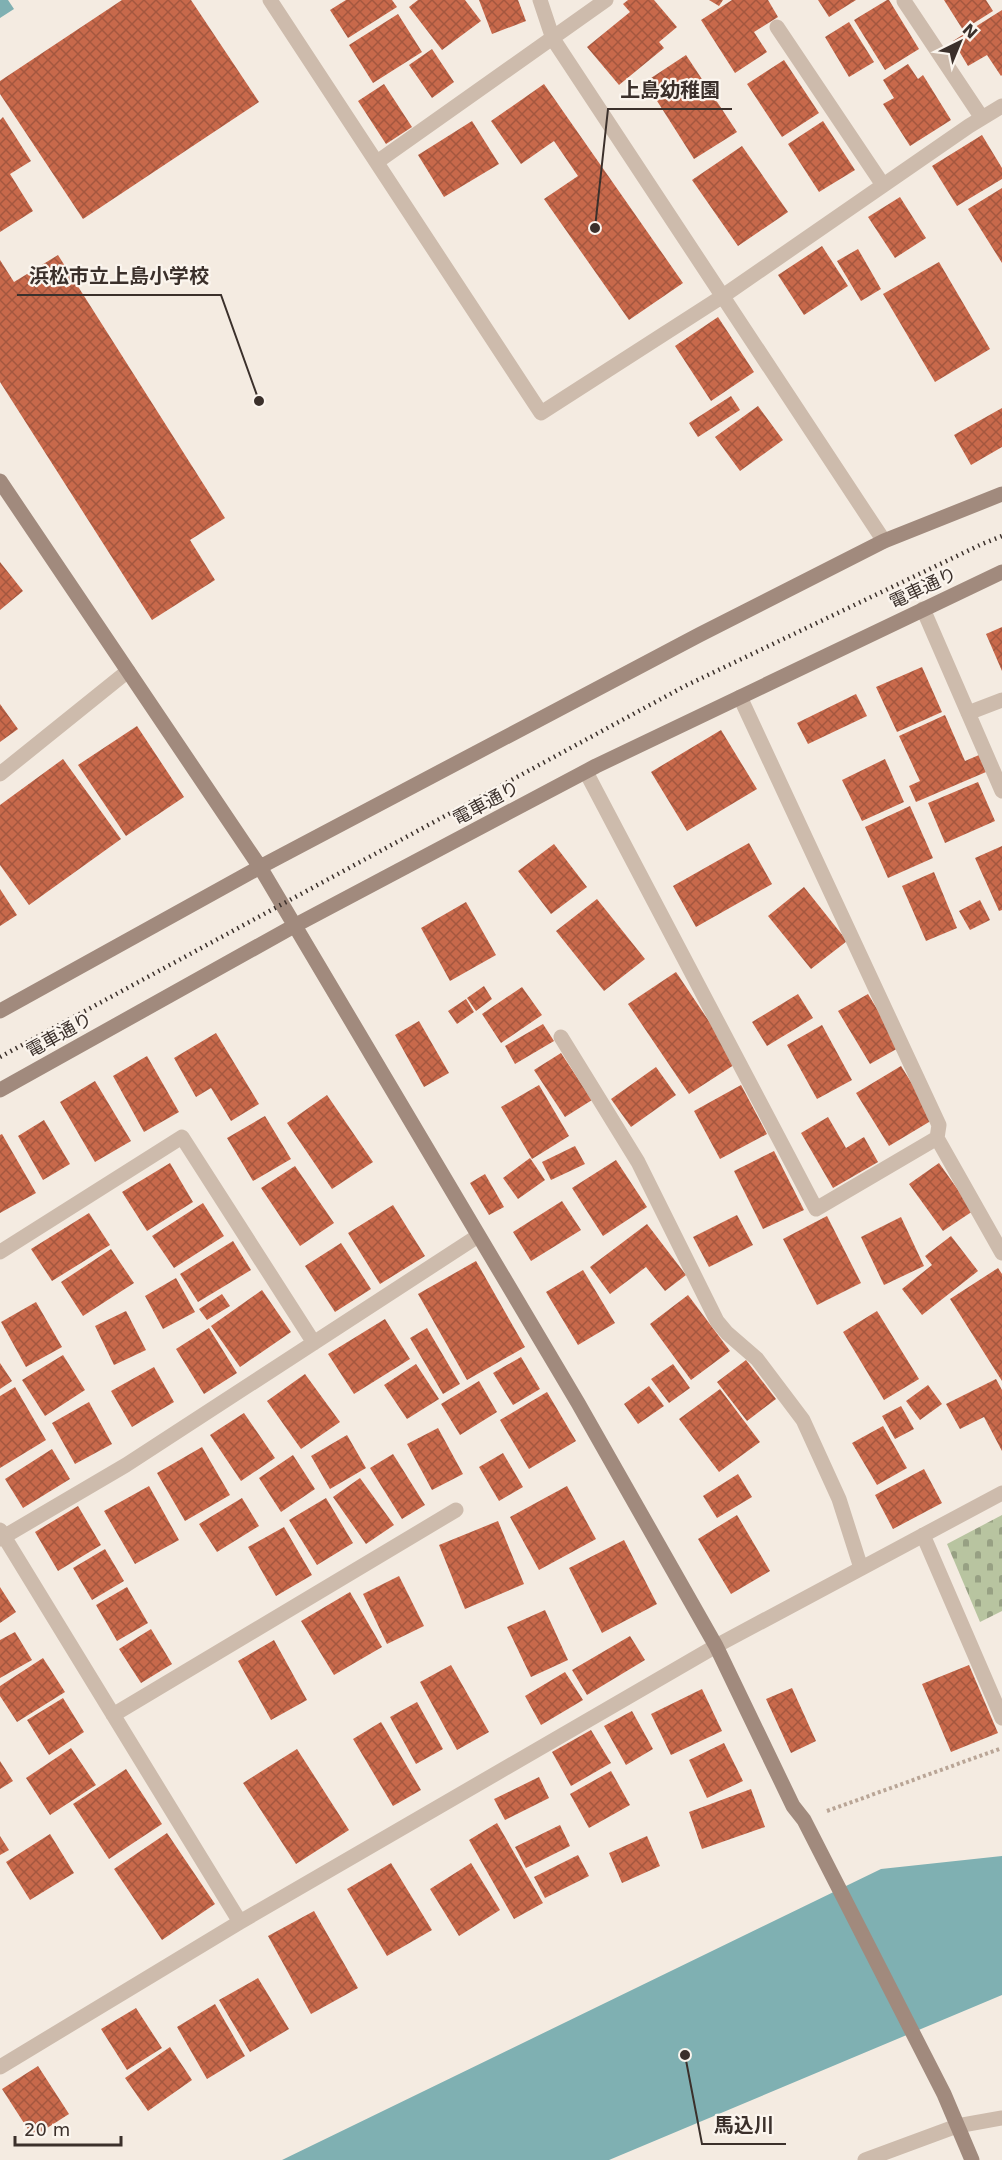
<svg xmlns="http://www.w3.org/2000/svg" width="1002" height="2160" viewBox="0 0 1002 2160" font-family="'DejaVu Sans','Noto Sans JP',sans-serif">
	<defs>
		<pattern id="cemetery-stones" width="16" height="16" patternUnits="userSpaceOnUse" patternTransform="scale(1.5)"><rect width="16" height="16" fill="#b8c4a0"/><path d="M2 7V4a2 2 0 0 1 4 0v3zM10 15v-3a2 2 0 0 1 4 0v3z" fill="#97a083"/></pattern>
		<pattern id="building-cross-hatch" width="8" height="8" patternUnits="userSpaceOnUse" patternTransform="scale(1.5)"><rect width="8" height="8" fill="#c8694b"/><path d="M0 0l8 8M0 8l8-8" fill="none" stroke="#a4573f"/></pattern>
	</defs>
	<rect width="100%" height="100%" fill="#f4ebe1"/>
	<path fill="url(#cemetery-stones)" d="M1002,1515V1611L980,1622L947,1544Z"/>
	<path fill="#7fb0b2" d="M0,0H8L14,9L0,18Z
		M1002,1856V1995L609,2160H282L881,1869Z"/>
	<path fill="url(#building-cross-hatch)" d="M122,0H191L259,102L83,219L0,94V81Z
		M346,0H392L397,7L348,38L330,10Z
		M418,0H465L481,21L442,50L409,7Z
		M479,0H518L526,21L492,34Z
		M628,0H654L677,27L659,42L664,48L619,85L587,47L630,12L623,4Z
		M709,0H723L719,6Z
		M732,0H768L778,17L754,32L767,52L735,73L701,20Z
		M818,0H856L829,17Z
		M887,0H889L919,49L885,70L854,20Z
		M944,0H986L993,11L963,30Z
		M1002,10V75L1001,76L987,55L968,66L953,41Z
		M398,14L422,52L373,83L349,45Z
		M849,22L874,62L849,77L825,37Z
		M432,49L454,82L432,98L409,65Z
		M686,55L737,132L694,159L645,82Z
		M784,60L819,113L782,137L747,84Z
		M908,64L918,79L923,75L951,120L910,146L883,104L894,98L883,80Z
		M384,84L412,127L386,144L358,101Z
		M544,84L683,283L629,320L544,199L578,176L554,141L521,164L491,121Z
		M3,117L31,161L10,174L33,211L0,232V120Z
		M472,121L499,164L444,197L418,155Z
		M823,121L855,170L819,192L788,144Z
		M982,135L1002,168V179L957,206L932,166Z
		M742,146L788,212L738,246L692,180Z
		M1002,188V263L968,209Z
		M900,197L926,238L895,258L868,217Z
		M822,246L848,286L804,315L778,275Z
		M858,249L881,289L861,301L837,261Z
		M58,255L225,518L190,540L215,580L152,620L0,382V260L14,282Z
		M939,262L990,349L935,382L883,294Z
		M718,317L754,372L711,401L675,346Z
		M731,396L740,410L698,437L689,423Z
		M758,406L783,440L740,471L715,437Z
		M1002,408V447L971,465L954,435Z
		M0,562L23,591L0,610Z
		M1002,627V671L986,634Z
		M922,667L942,712L897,732L876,687Z
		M856,694L867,716L808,744L797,723Z
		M0,704L18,729L0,742Z
		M945,715L965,761L979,755L986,772L916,802L909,786L920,781L899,736Z
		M137,726L184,797L126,836L78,765Z
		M721,730L757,789L687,831L651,772Z
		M63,759L121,839L29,905L0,865V805Z
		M885,759L904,802L862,821L842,780Z
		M978,782L995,821L945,843L928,803Z
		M910,806L933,858L888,878L865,827Z
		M749,843L772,884L696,927L673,886Z
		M554,844L587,887L551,914L518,871Z
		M1002,846V910L999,911L975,858Z
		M934,872L957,928L926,941L902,886Z
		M804,887L847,941L811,969L768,916Z
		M0,889L17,915L0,926Z
		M597,899L645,959L604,991L556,931Z
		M980,900L990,920L970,930L959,911Z
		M466,902L496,955L450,981L421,928Z
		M676,972L737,1063L689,1094L628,1004Z
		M484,986L492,999L476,1011L467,998Z
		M522,987L542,1015L501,1043L482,1014Z
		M798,994L813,1018L767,1046L752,1022Z
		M868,994L900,1047L870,1064L838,1011Z
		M466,999L474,1012L457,1024L448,1011Z
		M419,1021L449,1073L424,1087L395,1035Z
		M543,1024L554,1041L515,1064L505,1046Z
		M822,1025L852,1080L817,1099L787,1045Z
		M216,1033L259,1104L231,1121L211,1088L196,1097L174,1058Z
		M561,1053L592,1100L565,1117L534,1070Z
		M147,1056L179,1112L144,1132L113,1076Z
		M901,1066L934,1119L889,1146L856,1093Z
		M656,1067L676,1095L631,1127L611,1099Z
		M95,1081L131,1141L95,1162L60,1102Z
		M539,1085L569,1136L532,1159L501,1107Z
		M741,1085L767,1134L720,1159L694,1111Z
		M327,1095L373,1162L332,1189L287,1123Z
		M265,1116L291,1159L253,1181L227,1138Z
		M828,1117L846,1148L864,1137L878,1162L833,1188L801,1133Z
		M44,1120L70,1164L43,1180L18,1136Z
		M2,1134L36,1193L0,1213V1135Z
		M575,1146L585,1164L551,1180L542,1162Z
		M774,1151L804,1210L763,1229L734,1171Z
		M530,1158L545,1180L518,1199L503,1178Z
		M616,1160L647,1207L603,1236L572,1188Z
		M170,1163L193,1202L147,1231L122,1192Z
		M939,1163L973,1211L943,1231L909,1184Z
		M295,1166L334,1223L300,1246L261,1188Z
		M485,1174L504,1207L489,1215L470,1183Z
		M562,1201L581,1230L531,1261L513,1232Z
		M203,1203L224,1236L174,1268L152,1236Z
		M393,1205L425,1256L380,1284L348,1233Z
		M89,1213L110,1245L52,1281L31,1249Z
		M737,1215L753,1245L709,1267L693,1237Z
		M827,1216L861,1283L817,1305L783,1239Z
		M901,1217L924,1266L884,1285L861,1237Z
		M647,1224L686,1275L665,1291L646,1267L610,1294L590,1267Z
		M951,1236L978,1271L922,1315L902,1289L932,1265L925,1256Z
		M233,1241L251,1270L198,1302L180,1274Z
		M341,1243L371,1289L335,1312L305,1266Z
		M111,1249L134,1283L83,1316L61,1282Z
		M476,1261L525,1347L467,1380L418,1294Z
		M998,1268L1002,1274V1381L950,1299Z
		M583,1270L615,1323L578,1345L546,1292Z
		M176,1278L195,1312L163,1329L145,1296Z
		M262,1290L291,1332L240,1367L211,1326Z
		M222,1294L230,1306L207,1320L199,1309Z
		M688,1295L730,1351L691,1380L650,1324Z
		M36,1302L62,1347L26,1367L1,1322Z
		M126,1311L146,1350L114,1365L95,1326Z
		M877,1311L919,1379L884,1400L843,1332Z
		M385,1319L410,1359L354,1394L328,1354Z
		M209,1328L237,1373L204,1394L176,1349Z
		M427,1328L460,1384L443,1394L410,1338Z
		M63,1355L85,1390L45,1416L22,1380Z
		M521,1357L540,1389L513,1405L493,1373Z
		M746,1360L776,1399L747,1421L717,1382Z
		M0,1363L12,1381L0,1389Z
		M416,1364L439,1399L407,1419L384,1385Z
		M673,1364L690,1388L669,1403L651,1379Z
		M154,1367L174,1402L132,1427L111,1391Z
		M305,1374L340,1422L301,1449L267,1401Z
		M996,1379L1002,1390V1451L984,1417L960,1429L946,1404Z
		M479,1381L497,1412L460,1435L441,1404Z
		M928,1385L942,1404L920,1420L906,1401Z
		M649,1386L664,1406L638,1424L624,1404Z
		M15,1387L46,1440L0,1468V1396Z
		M720,1389L760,1442L719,1472L679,1419Z
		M547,1392L576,1441L529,1469L500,1420Z
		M89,1402L112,1444L75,1464L52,1423Z
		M901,1406L914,1429L895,1439L882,1416Z
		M244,1413L275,1458L241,1481L210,1435Z
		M883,1426L907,1468L877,1485L852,1443Z
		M438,1428L463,1474L432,1490L407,1444Z
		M347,1435L366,1468L330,1489L311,1456Z
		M202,1447L230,1495L185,1521L157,1473Z
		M52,1449L70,1479L23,1508L5,1479Z
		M503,1453L523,1487L499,1501L479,1467Z
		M393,1454L425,1505L402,1519L370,1468Z
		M293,1455L315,1489L281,1512L259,1478Z
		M924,1469L942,1503L893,1529L875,1495Z
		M738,1474L752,1497L717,1518L703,1496Z
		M360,1478L394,1525L366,1544L333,1497Z
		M149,1486L179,1540L135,1564L104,1511Z
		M567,1486L596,1539L539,1570L510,1517Z
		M242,1498L259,1526L217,1552L199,1524Z
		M326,1498L353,1543L317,1565L289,1520Z
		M78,1506L101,1545L58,1571L35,1532Z
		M737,1515L770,1571L731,1594L698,1539Z
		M498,1521L524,1584L465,1609L439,1545Z
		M284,1527L312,1575L276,1596L248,1547Z
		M624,1540L657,1604L602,1633L569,1568Z
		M105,1549L124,1581L92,1600L73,1568Z
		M399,1576L424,1626L387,1644L363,1594Z
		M0,1587L16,1612L0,1623Z
		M127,1587L148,1623L117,1641L96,1605Z
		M350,1592L382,1647L334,1675L301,1621Z
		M545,1610L568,1660L531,1677L507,1627Z
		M151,1629L172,1664L141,1683L119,1649Z
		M15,1632L32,1660L0,1678V1640Z
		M630,1636L645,1660L587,1695L572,1670Z
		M274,1640L307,1700L271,1720L238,1661Z
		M43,1658L65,1692L17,1722L0,1696V1686Z
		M451,1665L489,1732L457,1750L420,1682Z
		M969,1665L998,1733L951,1752L922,1684Z
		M565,1672L583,1700L541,1725L525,1696Z
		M792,1688L816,1741L791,1753L766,1699Z
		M702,1689L722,1731L671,1755L651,1714Z
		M63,1698L84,1732L49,1755L27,1720Z
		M417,1702L443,1749L416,1764L390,1717Z
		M632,1711L653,1749L626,1765L604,1726Z
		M381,1722L421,1790L393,1806L353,1739Z
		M591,1730L611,1763L571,1786L552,1752Z
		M724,1743L743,1781L707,1798L689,1760Z
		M71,1748L96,1785L50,1815L26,1778Z
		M297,1749L349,1830L296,1864L243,1783Z
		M0,1761L13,1781L0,1789Z
		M126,1769L162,1824L109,1859L73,1804Z
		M611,1771L630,1805L589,1828L570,1794Z
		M539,1777L549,1798L505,1820L494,1799Z
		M751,1789L765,1827L702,1849L689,1812Z
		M497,1823L543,1903L514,1919L469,1840Z
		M560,1825L570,1846L526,1868L515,1847Z
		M167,1833L215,1904L162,1940L114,1869Z
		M50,1834L74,1873L30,1900L6,1862Z
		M0,1836L9,1850L0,1855Z
		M647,1836L660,1866L622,1883L609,1853Z
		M578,1855L589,1876L545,1898L534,1877Z
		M391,1863L432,1930L387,1956L347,1889Z
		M471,1863L500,1910L459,1936L430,1889Z
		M314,1911L358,1988L311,2014L268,1936Z
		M258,1978L289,2029L250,2052L219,2000Z
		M215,2004L245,2056L207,2079L177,2027Z
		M136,2008L162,2048L127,2070L101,2029Z
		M170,2047L192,2080L148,2111L125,2078Z
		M38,2066L69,2114L33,2137L2,2089Z"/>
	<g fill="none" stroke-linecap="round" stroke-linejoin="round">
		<path stroke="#b9a596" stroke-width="4" stroke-dasharray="3 3" stroke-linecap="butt" d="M827,1811L1002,1748"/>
		<path stroke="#cdbbac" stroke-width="15" d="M270,0L541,413L723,296L969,126L1002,106
			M540,0L553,39L884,541
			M904,1L982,118
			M777,27L883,185
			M377,162L606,0
			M923,609L1002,791
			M740,697L939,1125L937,1138L1002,1253
			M968,713L1002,700
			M586,772L816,1209L937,1138
			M0,774L128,671
			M561,1037L638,1162L717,1321L727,1333L757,1359L803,1420L839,1499L861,1568
			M0,1252L182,1137L314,1343
			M0,1530L240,1922
			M923,1535L1002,1718
			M0,1539L126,1465L478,1236
			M113,1715L456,1510
			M0,2067L240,1922L716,1646L1002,1493
			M865,2160L957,2126L1002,2118"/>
		<path stroke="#a18a7d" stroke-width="15" d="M0,481L260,867L578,1403L716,1646L793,1806L804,1820L944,2094L972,2160
			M0,1011L260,867L699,635L884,541L1002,494
			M0,1090L294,926L596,766L1002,572"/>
		<path stroke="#3b302b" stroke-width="4.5" stroke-dasharray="1.5 4.5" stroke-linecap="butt" d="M0,1057L685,686L982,544L1002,536"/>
	</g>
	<g text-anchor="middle" stroke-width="4.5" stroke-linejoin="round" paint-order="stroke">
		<g font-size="18" fill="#3b302b" stroke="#fbf5ee">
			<text transform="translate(923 588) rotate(-25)" y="6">電車通り</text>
			<text transform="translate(486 803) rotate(-28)" y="6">電車通り</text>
			<text transform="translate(59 1035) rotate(-29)" y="6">電車通り</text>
		</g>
	</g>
	<path fill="none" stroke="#3b302b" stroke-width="2" d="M595 228L608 109H732M259 401L221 295H17M685 2055L702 2144H786"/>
	<g fill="#3b302b" stroke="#fbf5ee" stroke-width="2">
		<circle cx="595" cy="228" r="6"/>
		<circle cx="259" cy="401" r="6"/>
		<circle cx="685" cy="2055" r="6"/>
	</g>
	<g font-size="20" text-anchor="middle" font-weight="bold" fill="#3b302b" stroke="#fbf5ee" stroke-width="4.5" stroke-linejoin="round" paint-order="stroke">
		<text x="670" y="97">上島幼稚園</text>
		<text x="119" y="283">浜松市立上島小学校</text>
		<text x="744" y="2132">馬込川</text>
	</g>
	<g transform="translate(960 42) rotate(43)" stroke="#fbf5ee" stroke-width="4.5" paint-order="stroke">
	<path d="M0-4.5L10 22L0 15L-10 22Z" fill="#3b302b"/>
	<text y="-9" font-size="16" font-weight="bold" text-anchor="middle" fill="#3b302b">N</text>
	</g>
	<path d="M15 2136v9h106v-9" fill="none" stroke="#3b302b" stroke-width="3"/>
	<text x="24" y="2136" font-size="18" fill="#3b302b" stroke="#fbf5ee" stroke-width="4.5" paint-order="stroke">20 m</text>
</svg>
